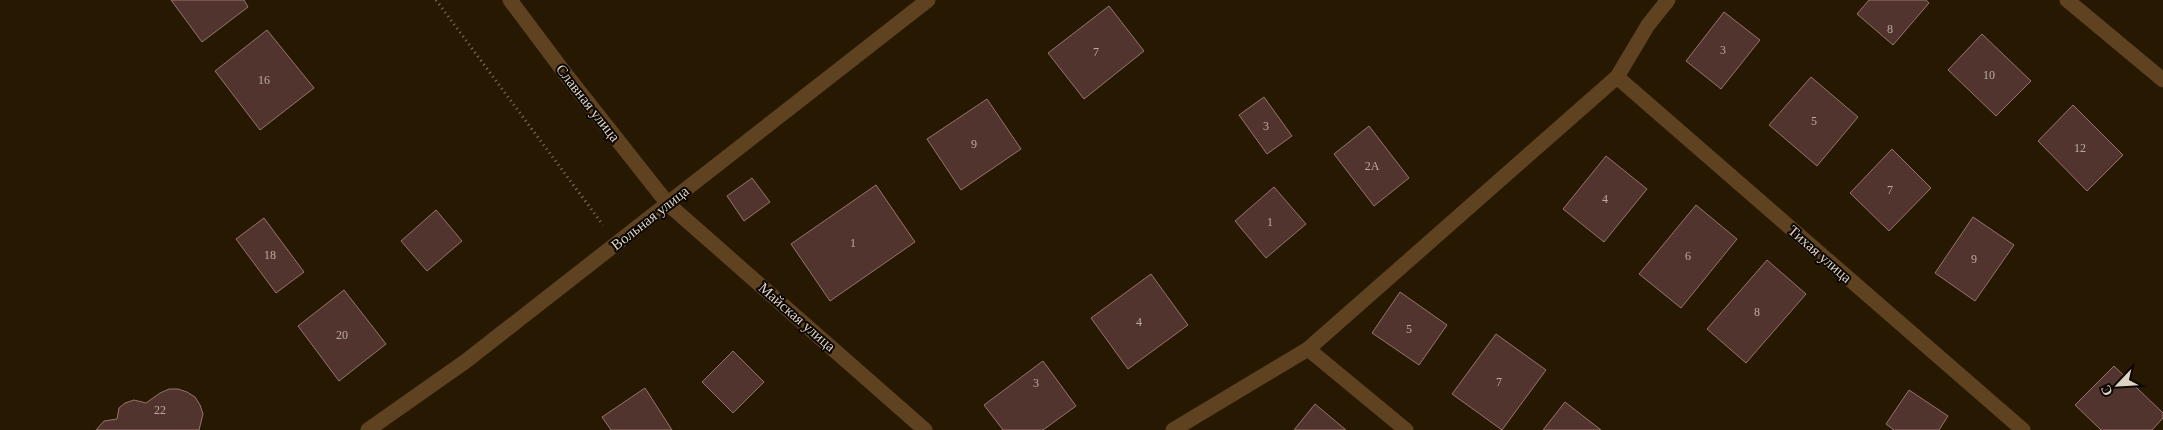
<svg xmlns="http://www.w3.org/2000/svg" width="2163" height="430" viewBox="0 0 2163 430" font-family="Georgia,serif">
	<rect width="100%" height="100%" fill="#271901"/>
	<path fill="#52342e" stroke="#96746d" d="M171,0H244L248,7L202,42Z
		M1869,0H1926L1929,3L1893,45L1857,14Z
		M1109,6L1144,51L1084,99L1048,53Z
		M1724,12L1760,40L1721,89L1686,61Z
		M267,30L314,88L260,130L215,71Z
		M1982,34L2031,81L1996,116L1948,70Z
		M1811,77L1858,117L1817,166L1769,125Z
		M1264,97L1292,136L1267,154L1239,115Z
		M987,99L1021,149L961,190L927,139Z
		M2073,105L2123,155L2087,191L2038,141Z
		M1369,126L1409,178L1374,206L1334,154Z
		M1892,149L1931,188L1889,231L1850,193Z
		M1606,156L1647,189L1604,242L1563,209Z
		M752,178L770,202L744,221L727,196Z
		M876,185L915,242L830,301L791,244Z
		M1274,187L1306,224L1266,258L1235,221Z
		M1696,205L1737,239L1681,308L1639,274Z
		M436,210L462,241L427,271L401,241Z
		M1973,217L2014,245L1975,301L1935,273Z
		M264,218L304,272L276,293L236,239Z
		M1767,260L1806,294L1746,363L1707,329Z
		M1151,274L1188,325L1128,369L1091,318Z
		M344,290L386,344L339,381L298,326Z
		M1400,292L1447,325L1419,365L1372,333Z
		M1496,334L1546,370L1502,430L1452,394Z
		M733,351L764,382L733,413L702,382Z
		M1043,361L1076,406L1043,430H1003L984,405Z
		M2114,366L2163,413V418L2152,430H2101L2075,405Z
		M645,388L672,430H611L602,417Z
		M169,389H178L187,392L195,397L200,405L203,414L199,430H96L104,421L117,419L119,408L125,403L134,400L146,403L160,393Z
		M1909,390L1948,416L1939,430H1894L1886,424Z
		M1565,402L1601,430H1543Z
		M1315,404L1346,430H1294Z"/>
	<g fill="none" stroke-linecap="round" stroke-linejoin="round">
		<path stroke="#827663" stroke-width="3" stroke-dasharray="1 4" stroke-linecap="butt" d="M436,0L603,225"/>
		<path stroke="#5f4320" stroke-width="15" d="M510,0L567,76L668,204L925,430
			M2067,0L2163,80
			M1617,77L2023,430
			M1308,349L1406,430
			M368,430L466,361L928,0
			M1173,430L1308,349L1617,77L1648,25L1668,0"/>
	</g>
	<g text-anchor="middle" stroke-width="4" stroke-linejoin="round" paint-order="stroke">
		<g font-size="12" fill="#baab9f">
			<text x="1890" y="33">8</text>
			<text x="1723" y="54">3</text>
			<text x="1096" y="56">7</text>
			<text x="1989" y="79">10</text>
			<text x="264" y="84">16</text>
			<text x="1814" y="125">5</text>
			<text x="1266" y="130">3</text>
			<text x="974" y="148">9</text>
			<text x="2080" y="152">12</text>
			<text x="1372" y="170">2А</text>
			<text x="1890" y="194">7</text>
			<text x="1605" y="203">4</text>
			<text x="1270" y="226">1</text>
			<text x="853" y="247">1</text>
			<text x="270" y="259">18</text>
			<text x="1688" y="260">6</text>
			<text x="1974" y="263">9</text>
			<text x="1757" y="316">8</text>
			<text x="1139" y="326">4</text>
			<text x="1409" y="333">5</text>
			<text x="342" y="339">20</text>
			<text x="1499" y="386">7</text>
			<text x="1036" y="387">3</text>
			<text x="160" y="414">22</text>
		</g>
		<g font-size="15" fill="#ddd3c5" stroke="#0b0601">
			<text transform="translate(588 103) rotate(52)" y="5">Славная улица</text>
			<text transform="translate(650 218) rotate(-38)" y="5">Вольная улица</text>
			<text transform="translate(1820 254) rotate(41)" y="5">Тихая улица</text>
			<text transform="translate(797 317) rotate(41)" y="5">Майская улица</text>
		</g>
	</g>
	<g transform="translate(2118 385) rotate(245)" stroke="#0b0601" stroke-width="4" paint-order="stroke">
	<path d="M0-4L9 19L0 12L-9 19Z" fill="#ddd3c5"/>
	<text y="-8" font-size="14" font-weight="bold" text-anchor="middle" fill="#ddd3c5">С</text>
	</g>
</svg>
